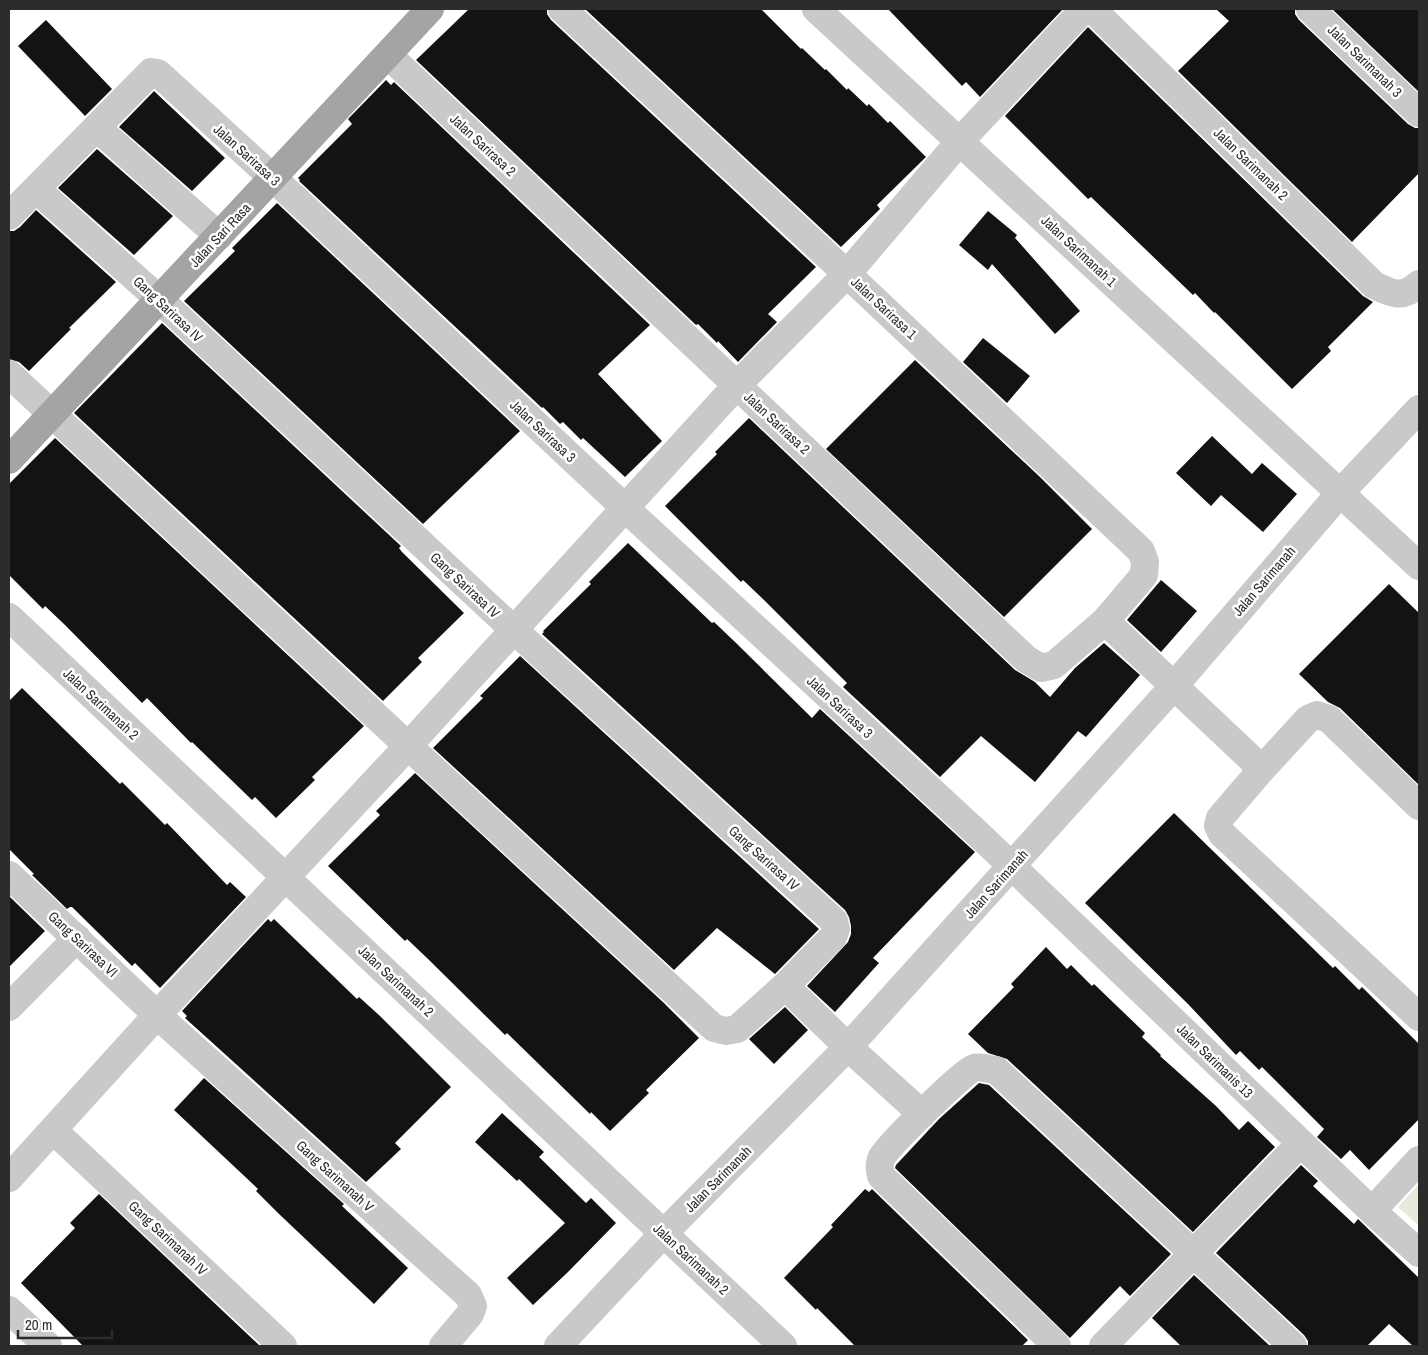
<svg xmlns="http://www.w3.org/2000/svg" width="1428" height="1355" viewBox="0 0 1428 1355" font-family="'Archivo Narrow',sans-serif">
	<rect width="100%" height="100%" fill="#fff"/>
	<path fill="#e6ead9" d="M1419,1184V1226L1398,1207Z"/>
	<path fill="#131313" d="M469,9H547V14L551,20L816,267L768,314L777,322L738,362L718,341L717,343L698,324L696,325L416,60Z
		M585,9H761L801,49L802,48L825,70L826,69L847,90L848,88L867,106L869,104L888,123L890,121L926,157L877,205L880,209L841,247Z
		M888,9H1063L980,97L966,82L962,86Z
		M1216,9H1295V14L1299,20L1408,124L1415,128H1419V173L1352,242L1178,71L1229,21Z
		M1332,9H1419V92Z
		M46,20L112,89L85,116L18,46Z
		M1088,27L1363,296L1373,302L1328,347L1331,351L1292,389L1215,312L1214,313L1195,293L1193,295L1091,197L1088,199L1005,116Z
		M386,80L391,85L394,82L650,325L598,374L662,441L625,477L583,438L581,440L563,422L560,424L543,407L542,408L299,181L300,180L298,178L352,124L348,119Z
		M154,91L225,158L192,191L119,127Z
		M97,149L173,216L134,255L58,188Z
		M277,203L520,431L423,524L184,301L235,251L232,248Z
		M36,210L116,282L69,328L71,329L29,371L19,362L9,359V231H14L20,227Z
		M988,211L1017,235L1015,238L1080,311L1055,334L992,264L988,270L959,245Z
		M162,323L401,546L399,548L402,552L464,613L418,658L422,662L383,701L74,413Z
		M983,338L1030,376L1007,403L963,362Z
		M915,360L1040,477L1092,529L1004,617L826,449Z
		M749,418L1015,670L1035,682L1050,697L1075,668L1104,643L1140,675L1086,737L1078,731L1035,782L981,736L940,777L843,687L847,683L763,599L743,580L741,582L665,506L717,454L715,452Z
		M1212,436L1252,474L1262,463L1297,494L1263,532L1221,495L1211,506L1176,473Z
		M55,438L364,726L312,777L315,780L276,818L255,797L252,800L192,742L191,743L147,698L142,703L65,625L45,606L43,609L9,575V484Z
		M628,543L712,623L714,622L734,641L812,718L820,709L975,852L873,958L879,963L835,1012L807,986L848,942L851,934V926L849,917L845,910L542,634L544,632L543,631L591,584L589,582Z
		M1161,580L1197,611L1161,652L1127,620Z
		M1389,584L1419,613V785L1340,708L1328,702L1299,674Z
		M520,656L819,929L775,974L717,928L674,970L433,748L483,698L480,696Z
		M22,688L120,784L122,782L165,825L167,823L227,885L230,882L246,897L160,988L135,963L132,966L72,907H70L67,909L32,875L34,874L9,849V701Z
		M415,773L664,1003L699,1038L646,1090L649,1093L610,1131L591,1112L590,1114L507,1033L505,1035L427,958L407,939L405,941L328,866L380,815L376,811Z
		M1174,813L1333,968L1335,966L1359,990L1362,987L1419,1044V1119L1369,1170L1350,1150L1341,1159L1317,1137L1324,1129L1262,1067L1259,1070L1240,1051L1236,1055L1188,1004L1085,903Z
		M10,897L45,931L9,967V898Z
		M268,919L271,922L274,919L357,999L359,997L380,1016L451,1087L395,1143L401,1149L366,1182L185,1018L187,1016L182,1011Z
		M1046,947L1067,969L1071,965L1092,986L1094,984L1145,1033L1142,1037L1161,1055L1160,1056L1216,1106L1239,1130L1248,1121L1275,1147L1193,1232L1007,1059L988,1053L968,1034L1014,987L1011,984Z
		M785,1007L808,1030L774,1064L749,1039Z
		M204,1078L344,1204L342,1206L408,1268L374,1304L278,1213L256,1191L258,1189L174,1110Z
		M979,1083L989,1085L1171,1254L1130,1296L1120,1286L1070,1338L895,1168L896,1165L939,1119Z
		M502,1113L544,1152L539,1157L586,1203L591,1198L616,1223L568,1272L533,1305L507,1278L565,1223L519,1179L517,1181L475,1142Z
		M1301,1165L1318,1181L1313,1186L1354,1224L1358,1219L1419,1278V1346H1413L1389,1324L1367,1346H1308V1341L1304,1335L1216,1253Z
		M865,1189L869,1192L872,1189L1028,1340L1022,1346H855L817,1308L816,1310L784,1278L833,1227L831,1225Z
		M99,1194L260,1346H83L21,1283L75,1228L70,1223Z
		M1194,1275L1270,1346H1181L1152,1318Z"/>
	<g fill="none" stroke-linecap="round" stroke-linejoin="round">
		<path stroke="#c9c9c9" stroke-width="28" d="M816,9L1419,566
			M1092,9L1374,285C1392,294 1403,299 1419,284
			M1310,9L1419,113
			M388,55L1026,659L1041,668L1054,665L1105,621L1144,575L1145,562L1141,551L847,274L562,9
			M97,128L219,236
			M9,216L151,72L158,73L273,178L624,507L976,832L1372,1211L1419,1253
			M9,374L408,746L714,1028L726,1031L737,1029L785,986L833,937L836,929L834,921L514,630L160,300L36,189
			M9,617L783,1346
			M1105,621L1262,769
			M1419,806L1329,719L1317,715L1308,719L1262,769L1220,818L1218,826L1222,834L1419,1017
			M9,875L157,1015L468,1295L473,1306L470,1314L443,1346
			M785,986L848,1047L922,1114
			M9,1007L77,938
			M53,1130L283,1346
			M9,1178L157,1015L408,746L737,385L847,274L960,141L1084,9
			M1372,1211L1419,1160
			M9,1310L48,1346
			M558,1346L663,1234L848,1047L1174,686L1341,492L1419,409
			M1057,1346L881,1176C879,1169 879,1163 882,1157C889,1145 962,1072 974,1068C980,1066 990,1070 996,1070L1293,1346
			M1103,1346L1301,1143"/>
		<path stroke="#a4a4a4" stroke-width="28" d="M9,460L430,9"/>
	</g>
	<g text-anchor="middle" stroke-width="5" stroke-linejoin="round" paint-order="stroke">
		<g font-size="14" fill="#2c2c2c" stroke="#fff">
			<text transform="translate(1365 61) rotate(44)" y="5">Jalan Sarimanah 3</text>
			<text transform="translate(483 145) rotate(43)" y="5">Jalan Sarirasa 2</text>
			<text transform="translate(247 155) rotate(42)" y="5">Jalan Sarirasa 3</text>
			<text transform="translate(1251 164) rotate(44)" y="5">Jalan Sarimanah 2</text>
			<text transform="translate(220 235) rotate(-47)" y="5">Jalan Sari Rasa</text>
			<text transform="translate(1079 251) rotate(43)" y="5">Jalan Sarimanah 1</text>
			<text transform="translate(884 308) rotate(43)" y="5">Jalan Sarirasa 1</text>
			<text transform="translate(168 309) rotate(43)" y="5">Gang Sarirasa IV</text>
			<text transform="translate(777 423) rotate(43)" y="5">Jalan Sarirasa 2</text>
			<text transform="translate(543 431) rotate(43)" y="5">Jalan Sarirasa 3</text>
			<text transform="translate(1264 581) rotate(-49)" y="5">Jalan Sarimanah</text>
			<text transform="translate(465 585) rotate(43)" y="5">Gang Sarirasa IV</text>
			<text transform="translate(101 704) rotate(43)" y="5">Jalan Sarimanah 2</text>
			<text transform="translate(840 707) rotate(43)" y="5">Jalan Sarirasa 3</text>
			<text transform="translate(764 858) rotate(42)" y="5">Gang Sarirasa IV</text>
			<text transform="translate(996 884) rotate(-48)" y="5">Jalan Sarimanah</text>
			<text transform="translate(83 944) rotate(43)" y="5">Gang Sarirasa VI</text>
			<text transform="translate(396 981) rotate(43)" y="5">Jalan Sarimanah 2</text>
			<text transform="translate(1215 1061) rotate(44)" y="5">Jalan Sarimanis 13</text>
			<text transform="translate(335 1176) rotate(42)" y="5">Gang Sarimanah V</text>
			<text transform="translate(718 1179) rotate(-45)" y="5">Jalan Sarimanah</text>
			<text transform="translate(168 1238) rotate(43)" y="5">Gang Sarimanah IV</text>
			<text transform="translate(691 1259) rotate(43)" y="5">Jalan Sarimanah 2</text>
		</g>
	</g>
	<rect width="1428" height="1355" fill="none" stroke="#2c2c2c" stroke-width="20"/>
	<path d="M18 1330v8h94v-8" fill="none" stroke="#2c2c2c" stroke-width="2.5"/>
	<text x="25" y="1330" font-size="15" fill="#2c2c2c" stroke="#ffffff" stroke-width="4" paint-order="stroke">20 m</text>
</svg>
